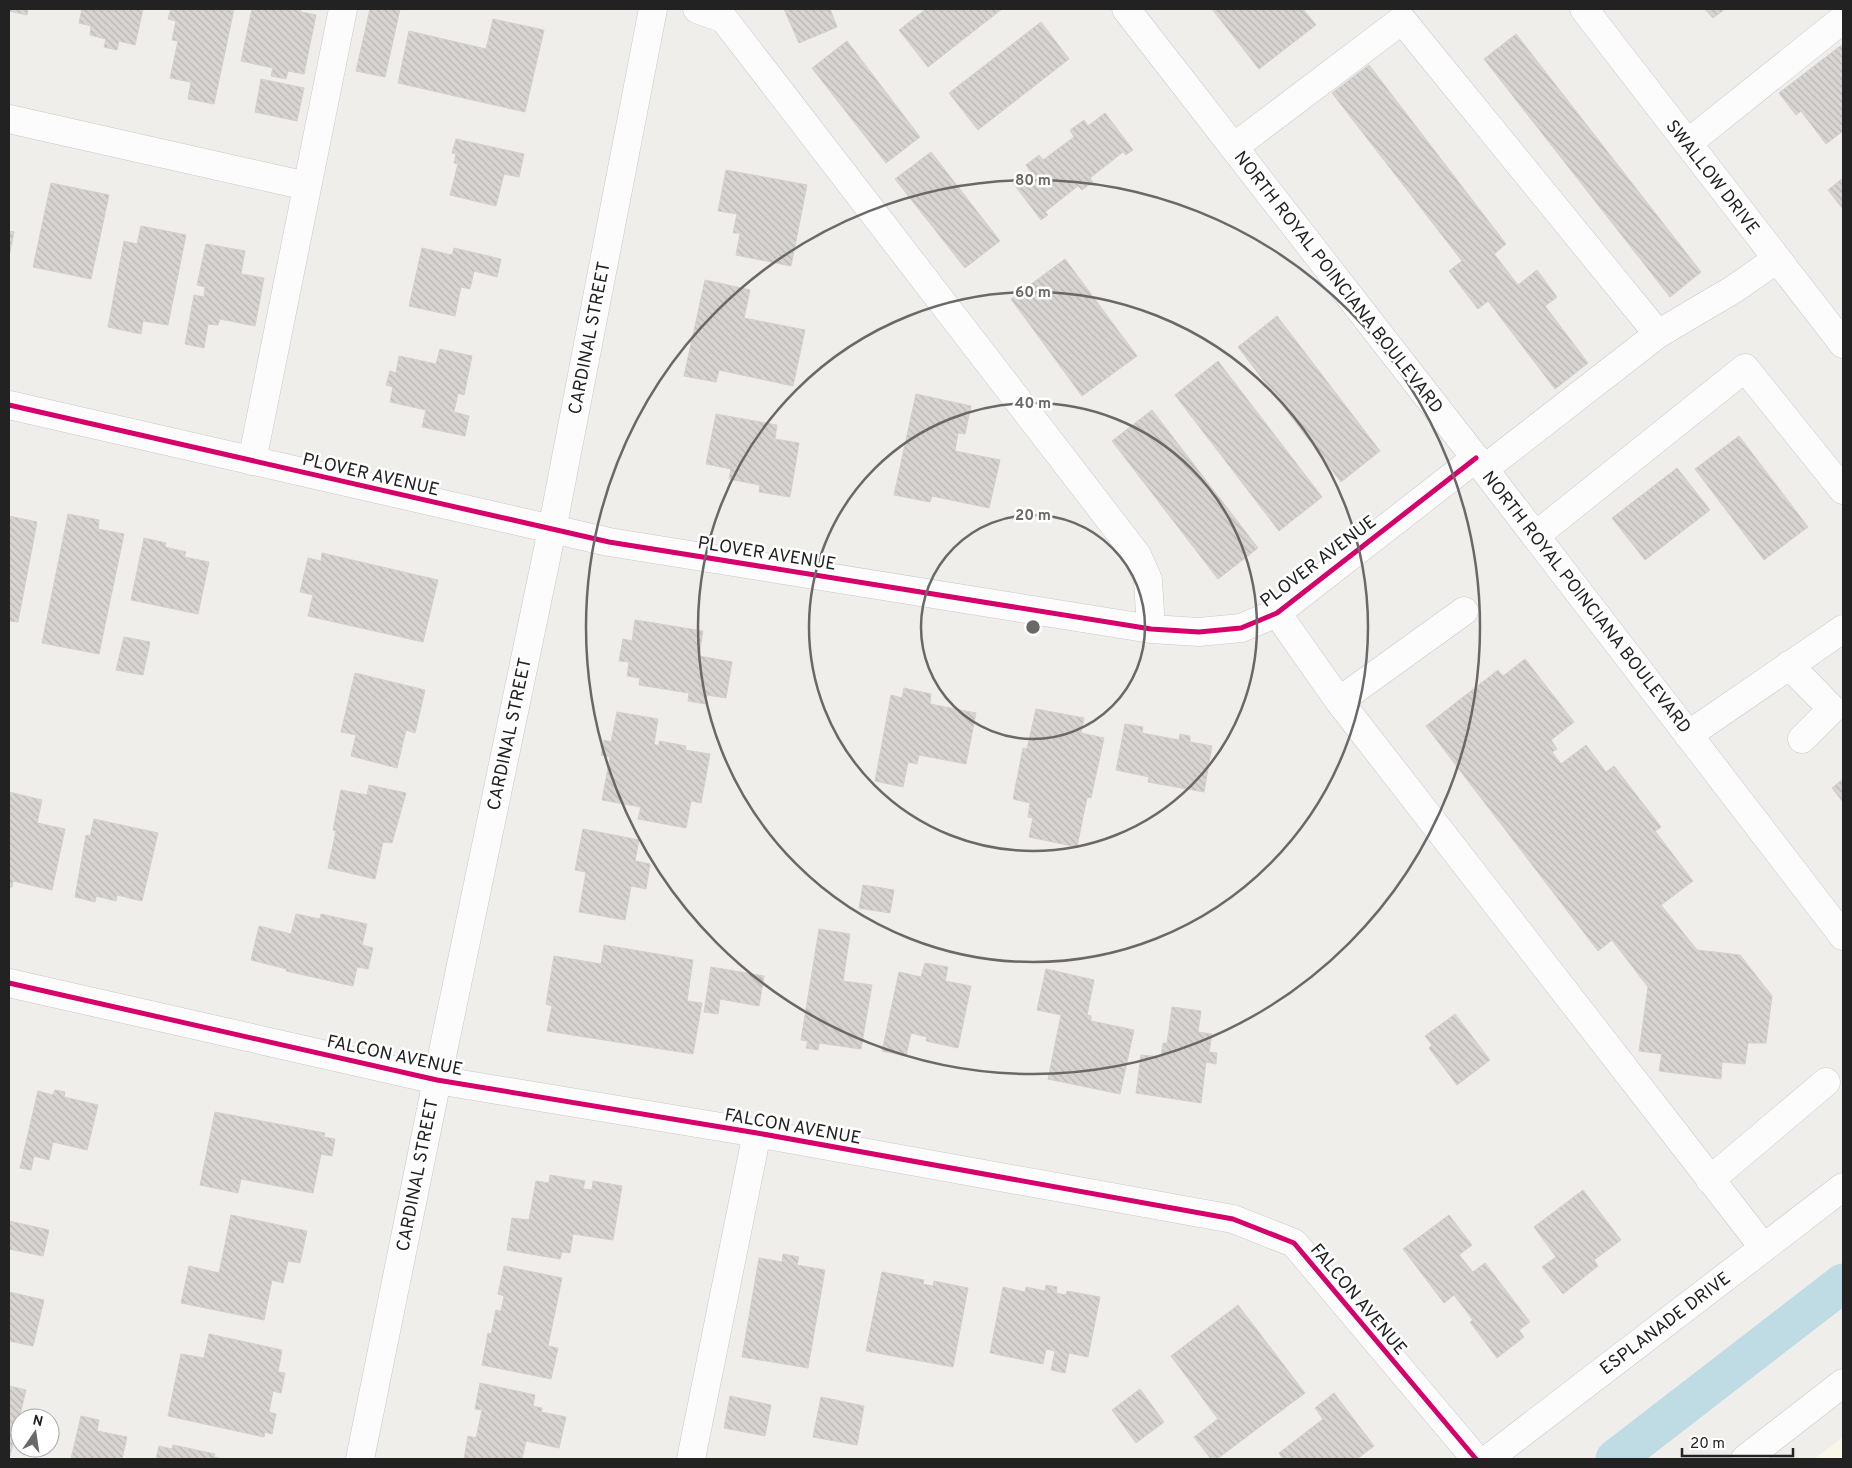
<svg xmlns="http://www.w3.org/2000/svg" width="1852" height="1468" viewBox="0 0 1852 1468" font-family="Overpass,sans-serif">
	<defs>
		<pattern id="building-back-hatch" width="6" height="6" patternUnits="userSpaceOnUse" patternTransform="scale(1.25)"><rect width="6" height="6" fill="#d7d4d2"/><path d="M-1 5l2 2M0 0l6 6M5-1l2 2" fill="none" stroke="#b8b6b4"/></pattern>
	</defs>
	<rect width="100%" height="100%" fill="#f0eeeb"/>
	<path fill="#f8f7e8" d="M1843,1437V1459H1814Z"/>
	<g fill="none" stroke-linecap="round" stroke-linejoin="round">
		<path stroke="#bfdbe3" stroke-width="39" d="M1615,1459L1843,1283"/>
	</g>
	<path fill="url(#building-back-hatch)" stroke="#d3d0cc" d="M9,9H28L27,15L9,11Z
		M82,9H143L135,45L119,41L117,50L104,47L106,39L90,35L91,26L79,23Z
		M171,9H234L214,104L188,99L191,82L170,78L178,41L172,40L176,21L168,19Z
		M252,9H301V12L316,15L304,74L288,71L286,79L271,76L273,68L241,61Z
		M370,9H400L385,77L356,71Z
		M784,9H830L837,27L799,43Z
		M926,9H1002L928,67L899,30Z
		M1212,9H1303L1316,25L1259,69Z
		M1705,9H1725L1713,18Z
		M493,19L544,30L525,112L398,83L409,31L486,49Z
		M1041,22L1069,59L978,130L949,93Z
		M1516,34L1701,272L1670,297L1484,59Z
		M847,41L920,137L886,163L812,68Z
		M1843,44V131L1826,144L1801,111L1796,115L1779,93Z
		M1369,65L1506,244L1494,254L1518,285L1537,270L1557,297L1545,306L1588,363L1555,389L1488,301L1478,309L1449,271L1462,261L1332,93Z
		M261,79L304,88L297,121L255,112Z
		M1105,113L1133,150L1126,155L1123,152L1090,178L1093,182L1082,190L1078,186L1045,212L1048,215L1041,220L1013,183L1030,171L1026,165L1039,155L1043,160L1074,137L1070,130L1084,120L1088,126Z
		M456,139L524,154L519,177L504,174L496,206L450,195L458,164L454,163L456,154L452,153Z
		M931,152L1000,241L965,268L895,179Z
		M726,170L807,185L791,266L736,255L740,233H733L737,214L718,211Z
		M1843,178V209L1828,190Z
		M51,183L109,195L91,279L33,267Z
		M141,226L186,235L168,325L143,321L141,334L108,327L124,241L137,244Z
		M9,231L14,232L9,257Z
		M206,244L245,251L241,274L264,278L255,326L220,319L218,325L208,324L204,348L185,344L194,295L204,297L205,287L197,285Z
		M422,248L452,255L454,248L501,259L497,277L474,271L470,289L461,287L455,316L409,306Z
		M1065,259L1137,356L1082,396L1011,299Z
		M705,280L750,290L744,318L805,330L793,386L719,370L716,382L684,376Z
		M1277,316L1380,451L1341,482L1238,347Z
		M440,349L472,356L464,395L458,393L454,412L469,416L465,436L422,427L426,410L390,402L393,387L386,385L390,371L396,373L399,356L436,364Z
		M1218,361L1322,497L1279,531L1175,395Z
		M916,394L971,406L965,434L958,433L955,451L1000,460L989,508L932,496L930,502L894,495Z
		M1152,410L1258,548L1218,579L1112,441Z
		M716,414L777,425L775,439L799,443L790,497L759,492L760,485L729,479L731,469L706,464Z
		M1739,436L1808,527L1764,560L1695,469Z
		M1677,468L1710,510L1645,560L1612,518Z
		M68,514L99,520L98,529L124,534L99,654L42,643Z
		M9,516L37,522L18,622L9,621Z
		M144,538L166,543L165,547L186,552L184,557L209,562L198,614L131,600Z
		M322,553L438,580L423,642L308,616L313,595L300,592L308,558L321,561Z
		M635,620L703,631L699,656L732,662L726,698L707,695L705,704L688,701L689,693L639,685L640,678L627,676L629,662L619,661L623,639L632,641Z
		M124,637L150,642L143,675L116,670Z
		M1525,659L1574,722L1551,740L1557,749L1552,752L1561,764L1586,745L1606,772L1614,766L1661,827L1655,831L1693,881L1661,905L1697,950L1740,955L1772,996L1766,1043H1748L1745,1064L1722,1062L1721,1079L1659,1071L1662,1054L1639,1051L1648,987L1612,940L1598,951L1426,726L1498,670L1503,676Z
		M355,673L425,690L415,733L406,730L397,768L351,756L356,735L341,732Z
		M904,688L931,694L930,704L976,713L966,764L919,755L917,764L908,762L903,787L875,781L891,695L902,698Z
		M1036,709L1084,718L1081,733L1104,738L1091,798L1087,797L1077,847L1029,837L1033,818L1028,817L1030,803L1013,799L1023,748L1027,749Z
		M617,712L658,719L654,744L659,746V741L686,746L685,750L710,754L701,803L691,801L686,828L638,819L641,807L602,800L610,757L601,755L604,740L611,742Z
		M1125,724L1143,727L1142,733L1179,740L1180,734L1190,736V742L1212,746L1204,792L1148,782L1149,777L1116,770Z
		M1843,779V802L1832,788Z
		M369,785L406,793L392,843L383,842L375,879L328,868L336,831L333,830L341,790L367,795Z
		M9,792L42,800L37,823L65,829L52,890L13,881L12,887H9Z
		M94,819L158,833L142,901L117,895L116,901L96,896L95,902L75,897L86,835L90,836Z
		M583,829L639,840L635,861L650,864L646,889L631,886L625,920L579,912L586,872L575,870Z
		M863,885L894,890L890,913L859,908Z
		M296,914L320,919L321,914L367,924L362,945L373,948L368,969L357,967L353,986L286,971L287,969L251,960L259,926L291,934Z
		M819,929L850,934L843,981L872,985L861,1049L819,1043L818,1050L806,1048L808,1041L801,1040Z
		M604,945L693,960L687,1001L702,1003L693,1054L547,1031L552,1006L546,1004L554,956L601,964Z
		M925,963L948,967L945,981L971,986L958,1048L926,1041L927,1037L911,1033L906,1056L882,1051L899,972L921,977Z
		M711,967L764,976L759,1006L720,999L718,1014L704,1012Z
		M1046,969L1094,980L1087,1015L1091,1016V1021L1134,1030L1120,1094L1048,1079L1061,1015L1037,1010Z
		M1172,1007L1201,1011L1198,1032L1212,1034L1209,1052L1217,1053L1216,1064L1206,1062L1201,1103L1136,1093L1141,1055L1161,1057L1163,1043H1167Z
		M1455,1014L1490,1060L1457,1085L1429,1048L1432,1045L1425,1036Z
		M55,1090L65,1092L64,1097L98,1105L87,1150L53,1142L49,1160L34,1156L31,1170L20,1168L38,1091L53,1095Z
		M215,1112L325,1133L324,1137L335,1139L332,1156L321,1154L313,1193L241,1179L238,1193L200,1185Z
		M550,1175L585,1181L583,1189L592,1190L593,1181L622,1186L613,1240L573,1234L570,1253L562,1252L560,1259L507,1250L512,1218L529,1220L536,1181L549,1183Z
		M1583,1190L1621,1240L1594,1260L1598,1266L1563,1294L1542,1267L1556,1257L1534,1227Z
		M231,1215L307,1231L300,1263L288,1261L283,1283L272,1280L264,1320L181,1303L189,1266L219,1273Z
		M1449,1215L1472,1245L1459,1255L1473,1272L1485,1263L1530,1322L1519,1330L1524,1337L1497,1358L1470,1322L1473,1320L1454,1295L1444,1303L1403,1249Z
		M9,1221L49,1230L43,1256L9,1249Z
		M783,1254L799,1257L797,1265L825,1270L808,1368L742,1357L759,1258L782,1262Z
		M504,1266L562,1278L548,1346L558,1348L551,1379L482,1365L488,1333L491,1334L496,1310L501,1311L504,1296L498,1294Z
		M882,1272L924,1280L923,1284L933,1286L934,1281L968,1288L953,1367L866,1351Z
		M1046,1285L1057,1287L1056,1293L1066,1295L1067,1291L1100,1297L1088,1357L1069,1353L1065,1373L1051,1370L1055,1351L1046,1349L1043,1364L990,1353L1003,1287L1025,1292L1026,1287L1045,1291Z
		M9,1292L44,1300L33,1346L9,1341Z
		M1238,1305L1305,1393L1217,1459H1211L1194,1437L1218,1419L1171,1356Z
		M209,1334L282,1350L278,1372L285,1373L281,1393L273,1391L269,1412L276,1414L272,1434L265,1432L264,1437L168,1416L181,1354L204,1358Z
		M480,1383L535,1395L533,1406L542,1408L541,1412L566,1417L559,1448L526,1441L522,1459H464L468,1436L476,1438L482,1410L475,1409Z
		M9,1386L26,1390L10,1456H9Z
		M1140,1389L1164,1422L1136,1443L1112,1410Z
		M1334,1393L1374,1446L1357,1459H1283L1279,1453L1323,1419L1315,1408Z
		M730,1396L771,1405L765,1436L724,1428Z
		M821,1397L864,1406L857,1445L813,1437Z
		M81,1416L99,1420L97,1431L127,1437L122,1459H71Z
		M173,1445L215,1454L214,1457L223,1459H156L159,1446L172,1449Z"/>
	<g fill="none" stroke-linecap="round" stroke-linejoin="round">
		<defs>
			<path id="minor" d="M697,9L724,19L1137,555L1148,580L1151,629
				M1126,9L1484,469L1843,936
				M1584,9L1843,344
				M9,119L307,186
				M1688,143L1843,19
				M1234,147L1402,20L1658,334L1484,469
				M1658,334L1734,289L1777,259
				M9,405L609,542L1151,629L1199,632L1241,628L1277,613L1476,458
				M252,461L343,9
				M1535,536L1745,368L1843,490
				M1277,613L1339,701L1464,611
				M1789,665L1832,709L1802,739
				M1339,701L1764,1248
				M1688,735L1843,629
				M9,983L437,1080L757,1133L1233,1219L1294,1243L1476,1459
				M1710,1180L1826,1082
				M360,1459L437,1080L552,530L653,9
				M691,1459L757,1133
				M1488,1459L1843,1187
				M1745,1459L1843,1383"/>
		</defs>
		<use href="#minor" stroke="#c9c8c7" stroke-width="29"/>
		<use href="#minor" stroke="#fdfcfc" stroke-width="28"/>
		<defs>
			<path id="cycleway" d="M9,405L609,542L1151,629L1199,632L1241,628L1277,613L1476,458
				M9,983L437,1080L757,1133L1233,1219L1294,1243L1476,1459"/>
		</defs>
		<use href="#cycleway" stroke="#fff" stroke-width="8"/>
		<use href="#cycleway" stroke="#d6006c" stroke-width="5"/>
	</g>
	<g fill="none" stroke="#6a6968" stroke-width="2.5">
		<circle cx="1033" cy="627" r="112"/>
		<circle cx="1033" cy="627" r="224"/>
		<circle cx="1033" cy="627" r="335"/>
		<circle cx="1033" cy="627" r="447"/>
	</g>
	<g text-anchor="middle" stroke-width="5" stroke-linejoin="round" paint-order="stroke">
		<g font-size="18" fill="#222" stroke="#fff">
			<text transform="translate(1713 177) rotate(52)" y="6">SWALLOW DRIVE</text>
			<text transform="translate(1339 282) rotate(52)" y="6">NORTH ROYAL POINCIANA BOULEVARD</text>
			<text transform="translate(589 338) rotate(-79)" y="6">CARDINAL STREET</text>
			<text transform="translate(371 474) rotate(13)" y="6">PLOVER AVENUE</text>
			<text transform="translate(767 553) rotate(9)" y="6">PLOVER AVENUE</text>
			<text transform="translate(1318 561) rotate(-37)" y="6">PLOVER AVENUE</text>
			<text transform="translate(1587 602) rotate(52)" y="6">NORTH ROYAL POINCIANA BOULEVARD</text>
			<text transform="translate(509 734) rotate(-78)" y="6">CARDINAL STREET</text>
			<text transform="translate(395 1055) rotate(12)" y="6">FALCON AVENUE</text>
			<text transform="translate(793 1126) rotate(10)" y="6">FALCON AVENUE</text>
			<text transform="translate(417 1175) rotate(-79)" y="6">CARDINAL STREET</text>
			<text transform="translate(1359 1299) rotate(50)" y="6">FALCON AVENUE</text>
			<text transform="translate(1665 1323) rotate(-37)" y="6">ESPLANADE DRIVE</text>
		</g>
	</g>
	<circle cx="1033" cy="627" r="8" fill="#6a6968" stroke="#fff" stroke-width="2.5"/>
	<g font-size="15" text-anchor="middle" font-weight="bold" fill="#6a6968" stroke="#fff" stroke-width="5" stroke-linejoin="round" paint-order="stroke">
		<text x="1033" y="185">80 m</text>
		<text x="1033" y="297">60 m</text>
		<text x="1033" y="408">40 m</text>
		<text x="1033" y="520">20 m</text>
	</g>
	<rect width="1852" height="1468" fill="none" stroke="#222222" stroke-width="20"/>
	<g transform="translate(35 1433) rotate(13)"><circle r="24" fill="#ffffff" stroke="#a7a7a7"/>
	<path d="M0-4L9 19L0 12L-9 19Z" fill="#6a6968"/>
	<text y="-8" font-size="14" font-weight="bold" text-anchor="middle" fill="#222222">N</text>
	</g>
	<path d="M1682 1448v8h111v-8" fill="none" stroke="#222222" stroke-width="2.5"/>
	<text x="1690" y="1448" font-size="15" fill="#222222" stroke="#ffffff" stroke-width="4" paint-order="stroke">20 m</text>
</svg>
